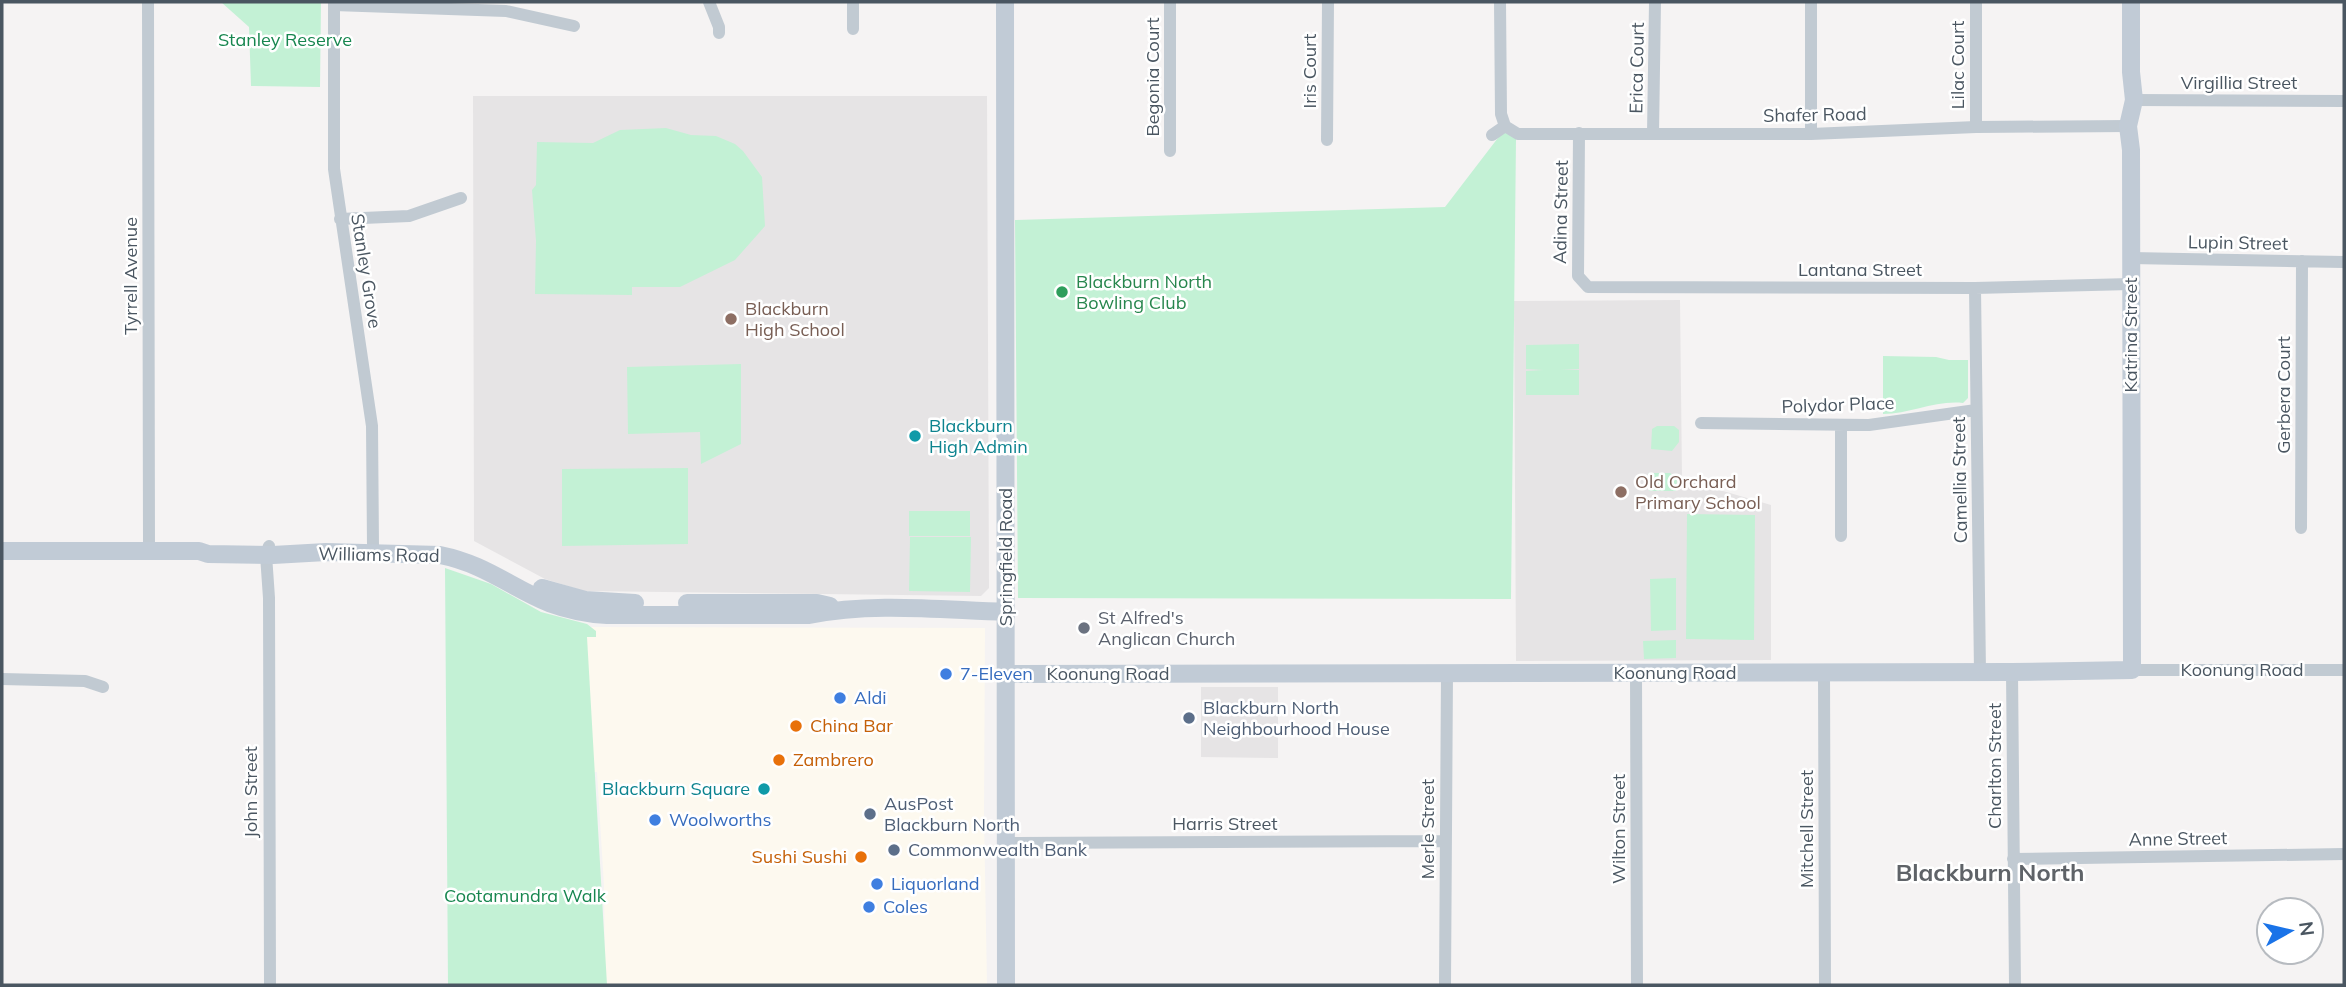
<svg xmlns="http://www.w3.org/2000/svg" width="2346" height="987" viewBox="0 0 2346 987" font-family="Mulish,sans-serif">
	<rect width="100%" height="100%" fill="#f5f3f3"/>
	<path fill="#fdf9ef" d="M583,627L985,628L984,815L987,985H605L604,886L597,772H592Z"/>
	<path fill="#e6e4e5" d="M473,96H987L989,588L981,596L584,591L545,579L474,541Z
		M1680,300L1682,479L1771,505V660L1516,661L1514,301Z
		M1201,687H1278V758L1201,757Z"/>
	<path fill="#c3f1d5" d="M221,2H321L320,87L251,86L249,27Z
		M666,128L691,135L716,136L735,144L743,151L762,177L765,226L735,260L680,287H632V295L535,294L536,241L532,190L536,185L537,142L593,143L620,130Z
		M1504,130L1516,139L1511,599L1018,598L1015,220L1445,207Z
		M1579,344V369H1561L1579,370V395H1526V371L1543,370L1526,369V345Z
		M1883,356L1936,357L1949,360H1968V398L1963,403C1936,400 1910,414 1883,414Z
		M741,364V444L701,464L700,432L628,434L627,367Z
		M1657,426H1674L1679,430V442L1672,451L1651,449L1652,429Z
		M688,468V544L562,546V469Z
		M1648,473H1670L1677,478L1676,491H1649Z
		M909,511H970V536H909Z
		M1687,514L1755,515L1754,640L1686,639Z
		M910,537H971L970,592L909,591Z
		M445,568L491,584L541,612L587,624L596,631V637H587L607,985H448Z
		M1676,578V630L1651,631L1650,579Z
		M1676,640V658L1644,659L1643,641Z"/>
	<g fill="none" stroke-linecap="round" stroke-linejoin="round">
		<path stroke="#c1cad2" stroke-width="12" d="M148,2L149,550
			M334,2V169L372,426L373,546
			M709,2L719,27V33
			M1500,2L1501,114L1505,126L1518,134H1811L1976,127L2128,126
			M334,5L506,11L574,26
			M853,29V2
			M2134,100L2344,101
			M1976,127V2
			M1579,133L1578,276L1588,287L1975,288L2131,284
			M1653,134L1655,2
			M1811,134V2
			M1492,135L1505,126
			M1327,140L1328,2
			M1170,151V2
			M340,219L409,216L461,198
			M2131,258L2344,262
			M1975,288L1980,672
			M1701,423L1869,425L1976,410
			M1841,426V536
			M2301,528L2302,261
			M269,546L266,555L269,598L270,985
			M2132,670H2344
			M1824,672L1825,985
			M2012,672L2015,985
			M1636,673L1637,985
			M2,679L85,681L103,687
			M1005,843L1445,841
			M2013,859L2344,854
			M1445,985L1447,673"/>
		<path stroke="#c1cbd6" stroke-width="18" d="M1005,2L1006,985
			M2,551H199L208,554L273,555L326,552L440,555C485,564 510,587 549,603C568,610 587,614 607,615H809C873,602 941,610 1006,612
			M542,588L585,600L635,603
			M687,603H817L830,606
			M1006,674L2012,672L2132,670L2131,150L2128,126L2134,100L2131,72V2"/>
	</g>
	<circle fill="#2e9e5b" stroke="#fff" stroke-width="2.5" cx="1062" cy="292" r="7"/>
	<g fill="#8d6e63" stroke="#fff" stroke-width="2.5">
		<circle cx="731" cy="319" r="7"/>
		<circle cx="1621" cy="492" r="7"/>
	</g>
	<g fill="#0f9aa8" stroke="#fff" stroke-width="2.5">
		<circle cx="915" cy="436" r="7"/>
		<circle cx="764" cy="789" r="7"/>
	</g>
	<circle fill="#6b7280" stroke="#fff" stroke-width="2.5" cx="1084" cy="628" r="7"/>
	<g fill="#3f7fe0" stroke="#fff" stroke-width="2.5">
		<circle cx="946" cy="674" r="7"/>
		<circle cx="840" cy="698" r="7"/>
		<circle cx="655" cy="820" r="7"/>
		<circle cx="877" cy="884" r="7"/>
		<circle cx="869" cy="907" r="7"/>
	</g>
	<g fill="#5c6f8a" stroke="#fff" stroke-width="2.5">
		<circle cx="1189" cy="718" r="7"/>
		<circle cx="870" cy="814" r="7"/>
		<circle cx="894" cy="850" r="7"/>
	</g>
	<g fill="#e8710a" stroke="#fff" stroke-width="2.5">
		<circle cx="796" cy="726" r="7"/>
		<circle cx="779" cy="760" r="7"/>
		<circle cx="861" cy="857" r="7"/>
	</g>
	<g text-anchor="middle" stroke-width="5" stroke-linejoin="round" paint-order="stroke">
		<g font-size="18" fill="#17864f" stroke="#fff">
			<text x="285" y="46">Stanley Reserve</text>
			<text x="525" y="902">Cootamundra Walk</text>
		</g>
		<g font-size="18" fill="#4a5661" stroke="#fff">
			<text transform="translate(1958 65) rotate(-90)" y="6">Lilac Court</text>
			<text transform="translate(1637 68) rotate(-89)" y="6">Erica Court</text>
			<text transform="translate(1310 71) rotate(-90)" y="6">Iris Court</text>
			<text transform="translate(1153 77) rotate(-90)" y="6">Begonia Court</text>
			<text x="2239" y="89">Virgillia Street</text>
			<text transform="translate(1815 115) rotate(-1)" y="6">Shafer Road</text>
			<text transform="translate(1561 212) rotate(-89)" y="6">Adina Street</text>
			<text transform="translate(2238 243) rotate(1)" y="6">Lupin Street</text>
			<text x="1860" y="276">Lantana Street</text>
			<text transform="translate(366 271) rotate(81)" y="6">Stanley Grove</text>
			<text transform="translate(131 276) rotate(-90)" y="6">Tyrrell Avenue</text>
			<text transform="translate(2131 335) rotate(-90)" y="6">Katrina Street</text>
			<text transform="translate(2284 395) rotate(-90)" y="6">Gerbera Court</text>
			<text transform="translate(1838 405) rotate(-2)" y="6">Polydor Place</text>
			<text transform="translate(1960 480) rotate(-91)" y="6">Camellia Street</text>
			<text transform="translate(379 555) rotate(1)" y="6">Williams Road</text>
			<text transform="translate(1006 557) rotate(-90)" y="6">Springfield Road</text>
			<text x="2242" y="676">Koonung Road</text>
			<text x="1675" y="679">Koonung Road</text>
			<text x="1108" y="680">Koonung Road</text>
			<text transform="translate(1995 766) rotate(-90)" y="6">Charlton Street</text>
			<text transform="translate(251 792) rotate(-90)" y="6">John Street</text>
			<text x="1225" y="830">Harris Street</text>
			<text transform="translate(1428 829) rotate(-90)" y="6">Merle Street</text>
			<text transform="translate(1619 829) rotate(-90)" y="6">Wilton Street</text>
			<text transform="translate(1807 829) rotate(-90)" y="6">Mitchell Street</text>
			<text transform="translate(2178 839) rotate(-1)" y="6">Anne Street</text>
		</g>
		<g font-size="18" fill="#27864d" stroke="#fff" text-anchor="start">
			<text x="1076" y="288">Blackburn North<tspan x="1076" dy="21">Bowling Club</tspan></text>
		</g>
		<g font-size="18" fill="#785e54" stroke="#fff" text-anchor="start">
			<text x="745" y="315">Blackburn<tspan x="745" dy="21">High School</tspan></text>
			<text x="1635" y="488">Old Orchard<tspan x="1635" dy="21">Primary School</tspan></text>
		</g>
		<g font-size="18" fill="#0d838f" stroke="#fff" text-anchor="start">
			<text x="929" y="432">Blackburn<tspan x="929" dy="21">High Admin</tspan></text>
			<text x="750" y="795" text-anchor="end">Blackburn Square</text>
		</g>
		<g font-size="18" fill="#5b616d" stroke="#fff" text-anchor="start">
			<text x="1098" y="624">St Alfred's<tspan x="1098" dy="21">Anglican Church</tspan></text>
		</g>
		<g font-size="18" fill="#366cbe" stroke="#fff" text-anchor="start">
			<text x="960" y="680">7-Eleven</text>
			<text x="854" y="704">Aldi</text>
			<text x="669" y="826">Woolworths</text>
			<text x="891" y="890">Liquorland</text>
			<text x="883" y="913">Coles</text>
		</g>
		<g font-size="18" fill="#4e5e75" stroke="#fff" text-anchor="start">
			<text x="1203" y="714">Blackburn North<tspan x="1203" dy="21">Neighbourhood House</tspan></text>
			<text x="884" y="810">AusPost<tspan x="884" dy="21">Blackburn North</tspan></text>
			<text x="908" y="856">Commonwealth Bank</text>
		</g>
		<g font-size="18" fill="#c56008" stroke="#fff" text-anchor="start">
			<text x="810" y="732">China Bar</text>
			<text x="793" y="766">Zambrero</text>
			<text x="847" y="863" text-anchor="end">Sushi Sushi</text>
		</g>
		<g font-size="24" font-weight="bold" fill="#5f6368" stroke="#fff">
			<text x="1990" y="881">Blackburn North</text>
		</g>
	</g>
	<rect width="2346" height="987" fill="none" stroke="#4a5661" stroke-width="7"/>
	<g transform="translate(2290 931) rotate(82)"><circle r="33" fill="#ffffff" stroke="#b7bbc0" stroke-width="2"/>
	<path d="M0-5L12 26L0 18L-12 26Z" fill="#1a73e8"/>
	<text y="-10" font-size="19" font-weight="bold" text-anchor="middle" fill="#4a5661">N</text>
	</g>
</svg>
